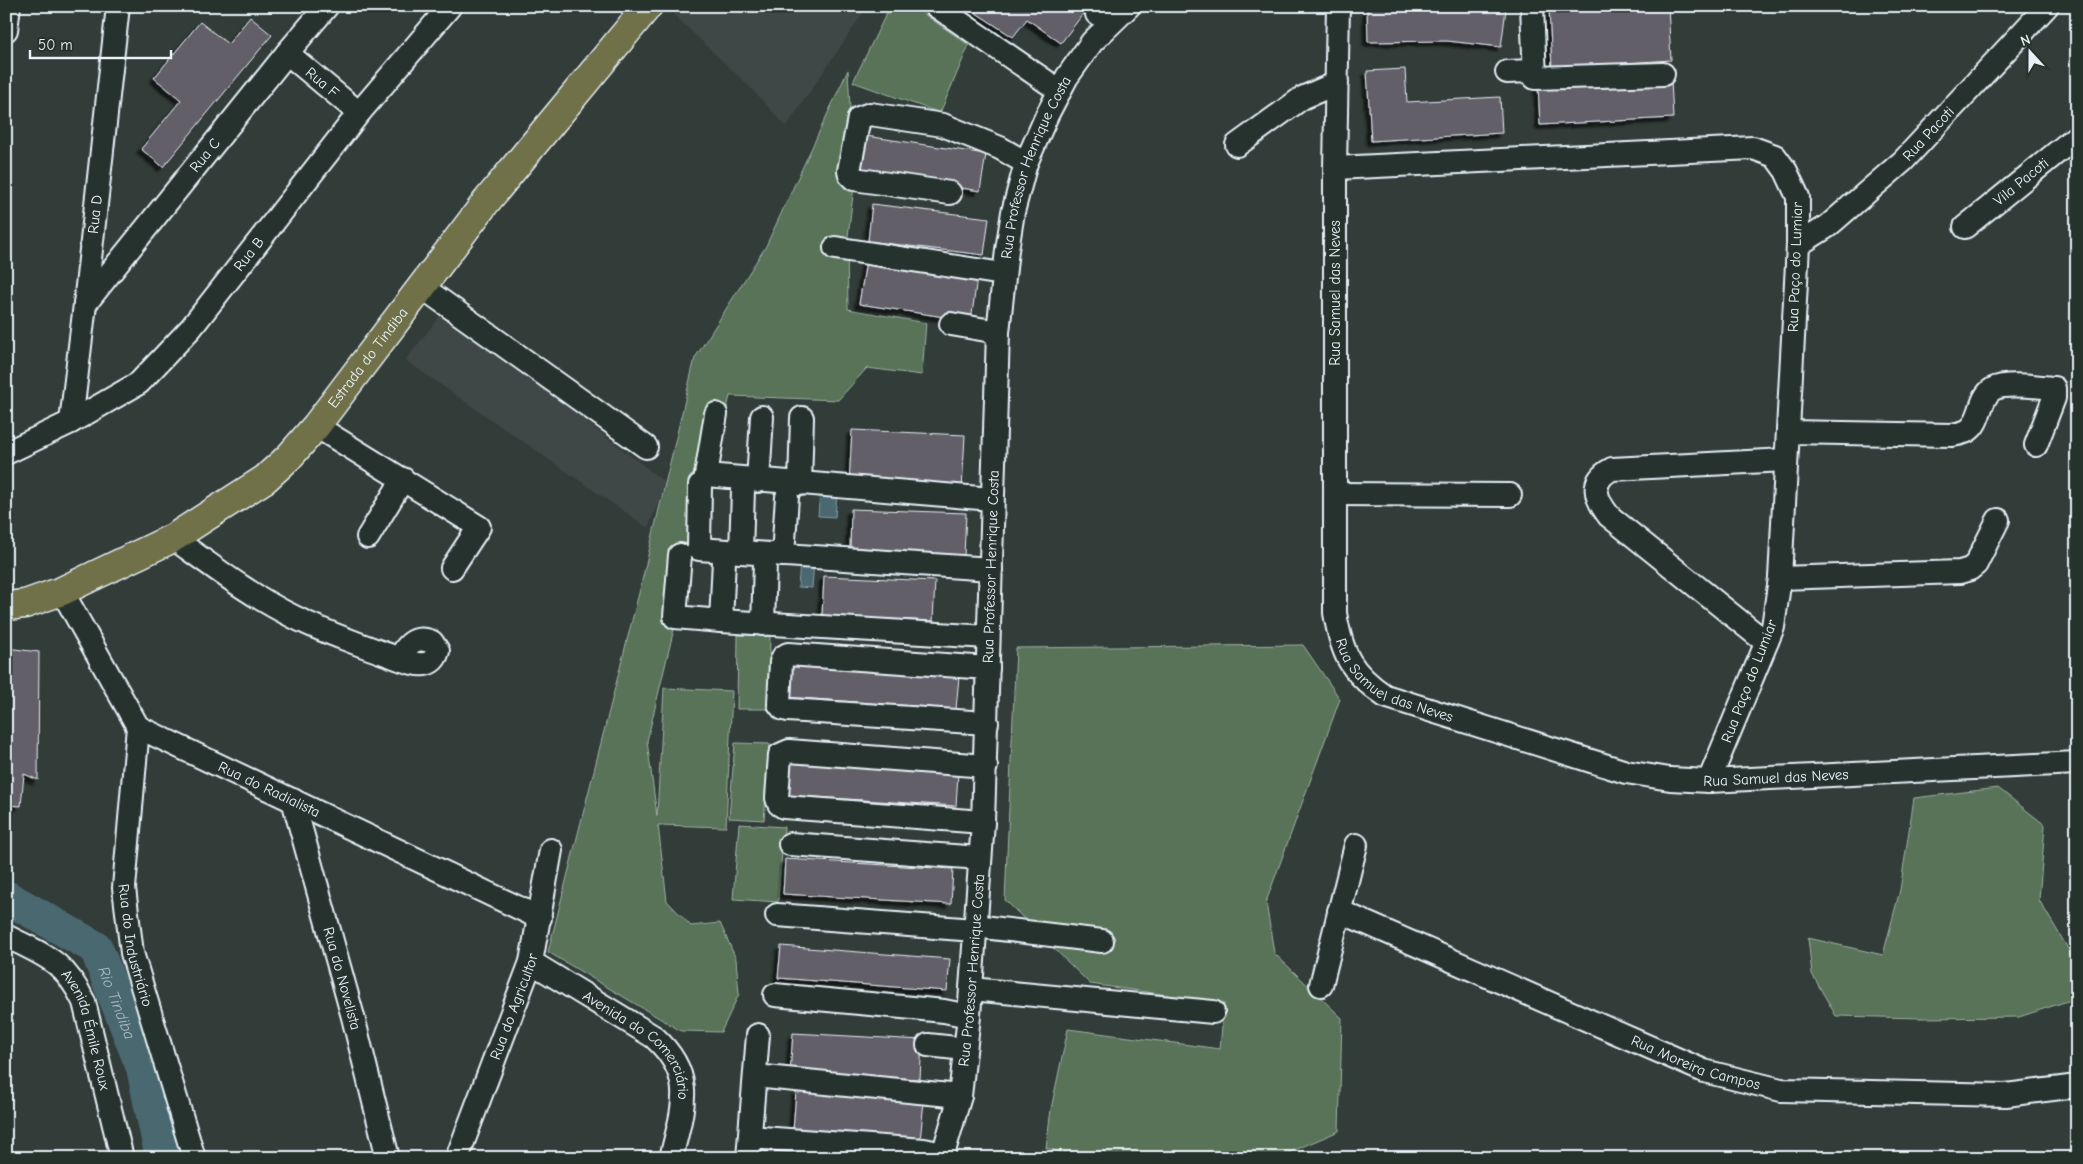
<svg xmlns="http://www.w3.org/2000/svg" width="2083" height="1164" viewBox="0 0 2083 1164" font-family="'Comic Neue',sans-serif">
	<defs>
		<filter id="shadow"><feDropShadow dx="-4.5" dy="4.5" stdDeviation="1" flood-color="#0009"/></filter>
	</defs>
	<rect width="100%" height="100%" fill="#323c39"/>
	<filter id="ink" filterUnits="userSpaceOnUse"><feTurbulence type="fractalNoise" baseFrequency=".02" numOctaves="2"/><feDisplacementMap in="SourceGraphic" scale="10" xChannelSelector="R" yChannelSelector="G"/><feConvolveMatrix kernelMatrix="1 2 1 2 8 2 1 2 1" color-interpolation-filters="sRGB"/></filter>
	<g filter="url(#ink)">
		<path fill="#414647" d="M682,6H868L786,127L751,88L674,15Z
			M444,311L666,483L648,528L405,360Z"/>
		<path fill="#597359" stroke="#a0b2a8" d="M890,6H912L969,45L940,113L853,82Z
			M848,70L854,186L847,245L848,309L926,323L922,375L867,368L838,400L730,396L647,741L657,816L664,688L732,691L726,827L658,825L667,901L691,926L720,923L736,959L739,994L721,1032L681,1031L548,952L640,589L695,358L766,246Z
			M738,635L770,636L769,709H737Z
			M1303,645L1340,699L1266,902L1274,953L1342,1018L1339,1131L1276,1158H1084L1046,1148L1051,1109L1068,1029L1220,1049L1224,1003L1090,984L1005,900L1016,648Z
			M735,743L770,744L764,820L729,818Z
			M1998,788L2045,825L2039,900L2073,957L2077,958V998L2019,1017L1922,1018L1836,1016L1812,974L1808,938L1883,955L1900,890L1914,798Z
			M739,824L784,827L778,902L733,899Z"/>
		<path fill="#496770" stroke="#899ea6" d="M820,491L837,493L835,517L818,516Z
			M800,561L814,562L812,588L798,587Z"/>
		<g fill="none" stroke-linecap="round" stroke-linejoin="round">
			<path stroke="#496770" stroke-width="34" id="s1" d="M6,897L96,948L143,1068L162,1158"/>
		</g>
		<path fill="#645e68" stroke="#e8f1f8" filter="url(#shadow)" d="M977,6H1089L1061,43L1027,19L1013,37L973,11Z
			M1367,6H1482L1506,9L1501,47L1447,41L1368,42Z
			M1583,6H1668L1671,60L1552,68L1549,8Z
			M250,17L272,35L163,167L141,149L181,100L154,78L200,22L228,44Z
			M1405,69L1407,102L1500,97L1502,133L1371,141L1367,71Z
			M1671,79L1673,118L1540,125L1538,85Z
			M866,136L986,154L980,191L860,172Z
			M872,204L989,218L984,255L868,241Z
			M866,261L977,278L971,321L859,304Z
			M852,430L965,435L962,490L849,484Z
			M851,509L966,513L964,556L850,552Z
			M824,576L935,581L933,621L822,616Z
			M6,648L39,652L38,780L24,774L21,806L6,805Z
			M787,665L959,677L956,709L785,697Z
			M786,762L958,773L956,806L784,795Z
			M785,859L953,869L951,904L783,894Z
			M781,946L950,959L947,991L778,978Z
			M793,1033L922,1040L920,1079L790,1073Z
			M796,1091L924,1101L920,1141L793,1131Z
			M761,1150L875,1158H761Z"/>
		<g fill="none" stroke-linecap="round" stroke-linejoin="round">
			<defs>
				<g id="minor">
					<path d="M936,6L1060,91"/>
					<path id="s2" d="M1338,6L1335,168V613C1342,654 1350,672 1385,696L1626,772L1670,779L1709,781L2077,763"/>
					<path d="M1532,6L1535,78L1663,74"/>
					<path d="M1097,14L1104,6"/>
					<path d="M6,30L9,6"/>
					<path id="s3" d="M287,53L359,113"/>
					<path d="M1507,72L1534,71"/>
					<path d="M1237,145L1302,98L1337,83"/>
					<path d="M1335,168L1753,148L1775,156L1786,171L1798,197V245L1780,578L1773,627L1709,781"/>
					<path d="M950,193L854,179L850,175L849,171L859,118L870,114L943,125L1000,148L1026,163"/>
					<path id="s4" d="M1965,227L2077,136"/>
					<path id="s5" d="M1798,245L1828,226L1903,161L2047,6"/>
					<path d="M835,248L1003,274"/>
					<path d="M422,287L646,447"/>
					<path id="s6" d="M85,304L287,53L327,6"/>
					<path d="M951,324L998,332"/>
					<path d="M716,414L706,475L992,499"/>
					<path id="s7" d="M71,422L85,304L118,6"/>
					<path d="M316,426L479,527L452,568"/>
					<path d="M1788,432L1952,435C1957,434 1963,433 1967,431C1982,423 1978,398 1993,389C2006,382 2039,387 2054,388V398L2036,445"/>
					<path id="s8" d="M6,453L71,422L139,383L191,328L359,113L450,6"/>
					<path d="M758,481L762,417"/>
					<path d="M800,484L802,418"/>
					<path d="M700,485L699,549L741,552"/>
					<path d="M743,490L741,552L991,569"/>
					<path d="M1335,494L1510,495"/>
					<path d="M368,537L403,479"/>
					<path d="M173,538C212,566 251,596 294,617C324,632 355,643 386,654C402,659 431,676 438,651L432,642C415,635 407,644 400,658"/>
					<path d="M680,555L675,617L721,621"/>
					<path d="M783,555L787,497"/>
					<path d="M724,560L721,621L988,637"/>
					<path d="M1780,578L1960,572L1970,569L1976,564L1998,520"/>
					<path id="s9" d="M62,591L138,727L540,918"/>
					<path d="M763,624L765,563"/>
					<path d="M1767,641L1758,636L1609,516C1595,498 1589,481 1612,469L1786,460"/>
					<path d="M987,723L788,710L783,709L779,704L781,662L783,657L788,654L988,668"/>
					<path id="s10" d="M138,727L124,888L132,953L194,1158"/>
					<path id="s11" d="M293,800L353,1017L388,1158"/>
					<path d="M983,822L784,807L779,804L777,798L780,755L789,751L986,766"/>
					<path d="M790,844L980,858"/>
					<path id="s12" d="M1339,911L1704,1071L1781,1090L2006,1095L2077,1086"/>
					<path d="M777,915L975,930"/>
					<path d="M975,926L1102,941"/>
					<path id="s13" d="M6,936C45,956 64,960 84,1002L122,1158"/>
					<path id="s14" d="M531,962L654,1037C697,1076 683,1108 671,1158"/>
					<path d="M1321,985L1356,845"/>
					<path d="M971,989L1213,1012"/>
					<path d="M775,995L944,1011L969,1016"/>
					<path d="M928,1045L965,1049"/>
					<path d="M755,1076L960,1096"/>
					<path d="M750,1137L924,1150L943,1154"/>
					<path id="s15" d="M457,1158L531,962L551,850"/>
					<path d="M748,1158L758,1035"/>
					<path id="s16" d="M942,1158L960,1096L969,1016L983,822L998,332L1007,250L1013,212L1026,163L1047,115L1067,77L1092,42L1129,6"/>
				</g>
				<g id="major">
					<path id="s17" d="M6,606L25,604L62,591L173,538L265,479L289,457L316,426L486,202L648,6"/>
				</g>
			</defs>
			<use href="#minor" stroke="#e8f1f8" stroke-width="26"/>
			<use href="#major" stroke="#e8f1f8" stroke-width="31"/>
			<use href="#minor" stroke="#26332d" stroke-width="22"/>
			<use href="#major" stroke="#6f714a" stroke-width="28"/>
		</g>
	</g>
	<g text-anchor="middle" stroke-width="5" stroke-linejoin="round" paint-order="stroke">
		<g font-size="15" fill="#e8f1f8" stroke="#26332d">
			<text dy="5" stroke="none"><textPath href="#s3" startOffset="46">Rua F</textPath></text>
			<text dy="5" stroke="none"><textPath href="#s5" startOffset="172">Rua Pacoti</textPath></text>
			<text dy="5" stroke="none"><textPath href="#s6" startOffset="191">Rua C</textPath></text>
			<text dy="5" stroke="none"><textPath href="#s16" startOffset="1000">Rua Professor Henrique Costa</textPath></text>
			<text dy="5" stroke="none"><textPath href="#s4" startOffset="72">Vila Pacoti</textPath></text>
			<text dy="5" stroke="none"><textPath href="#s7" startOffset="209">Rua D</textPath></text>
			<text dy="5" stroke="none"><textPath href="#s8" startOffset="320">Rua B</textPath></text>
			<text transform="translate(1795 267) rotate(-88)" y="5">Rua Paço do Lumiar</text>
			<text transform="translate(1335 293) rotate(-90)" y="5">Rua Samuel das Neves</text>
			<text dy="5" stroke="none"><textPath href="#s17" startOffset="450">Estrada do Tindiba</textPath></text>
			<text dy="5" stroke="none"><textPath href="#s16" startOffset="595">Rua Professor Henrique Costa</textPath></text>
			<text dy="5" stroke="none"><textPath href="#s2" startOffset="706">Rua Samuel das Neves</textPath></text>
			<text transform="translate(1749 681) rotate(-69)" y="5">Rua Paço do Lumiar</text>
			<text dy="5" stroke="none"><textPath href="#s2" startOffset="1111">Rua Samuel das Neves</textPath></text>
			<text dy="5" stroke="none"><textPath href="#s9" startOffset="301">Rua do Radialista</textPath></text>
			<text dy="5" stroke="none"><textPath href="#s10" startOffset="220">Rua do Industriário</textPath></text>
			<text dy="5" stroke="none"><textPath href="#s16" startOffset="191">Rua Professor Henrique Costa</textPath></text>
			<text dy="5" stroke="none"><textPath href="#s11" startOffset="185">Rua do Novelista</textPath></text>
			<text dy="5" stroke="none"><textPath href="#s15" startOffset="162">Rua do Agricultor</textPath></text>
			<text dy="5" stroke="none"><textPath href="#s13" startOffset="132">Avenida Émile Roux</textPath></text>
			<text dy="5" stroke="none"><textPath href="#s14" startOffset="139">Avenida do Comerciário</textPath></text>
			<text dy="5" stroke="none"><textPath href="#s12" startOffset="388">Rua Moreira Campos</textPath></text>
		</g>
		<g font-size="16" font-style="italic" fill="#a8bac2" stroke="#26332d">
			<text dy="6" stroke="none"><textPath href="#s1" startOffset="162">Rio Tindiba</textPath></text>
		</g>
	</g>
	<rect width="2083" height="1164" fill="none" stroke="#26332d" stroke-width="25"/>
	<rect x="12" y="12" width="2058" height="1139" fill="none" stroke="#e8f1f8" stroke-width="2" filter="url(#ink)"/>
	<g transform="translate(2030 52) rotate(339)" stroke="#26332d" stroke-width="4" paint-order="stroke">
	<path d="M0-4L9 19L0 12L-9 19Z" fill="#e8f1f8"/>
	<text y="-8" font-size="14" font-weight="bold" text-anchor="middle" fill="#e8f1f8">N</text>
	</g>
	<path d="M30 50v8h141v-8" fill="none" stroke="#e8f1f8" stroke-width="2.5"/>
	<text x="38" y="50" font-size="15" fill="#e8f1f8" stroke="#26332d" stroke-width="4" paint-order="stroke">50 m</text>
</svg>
